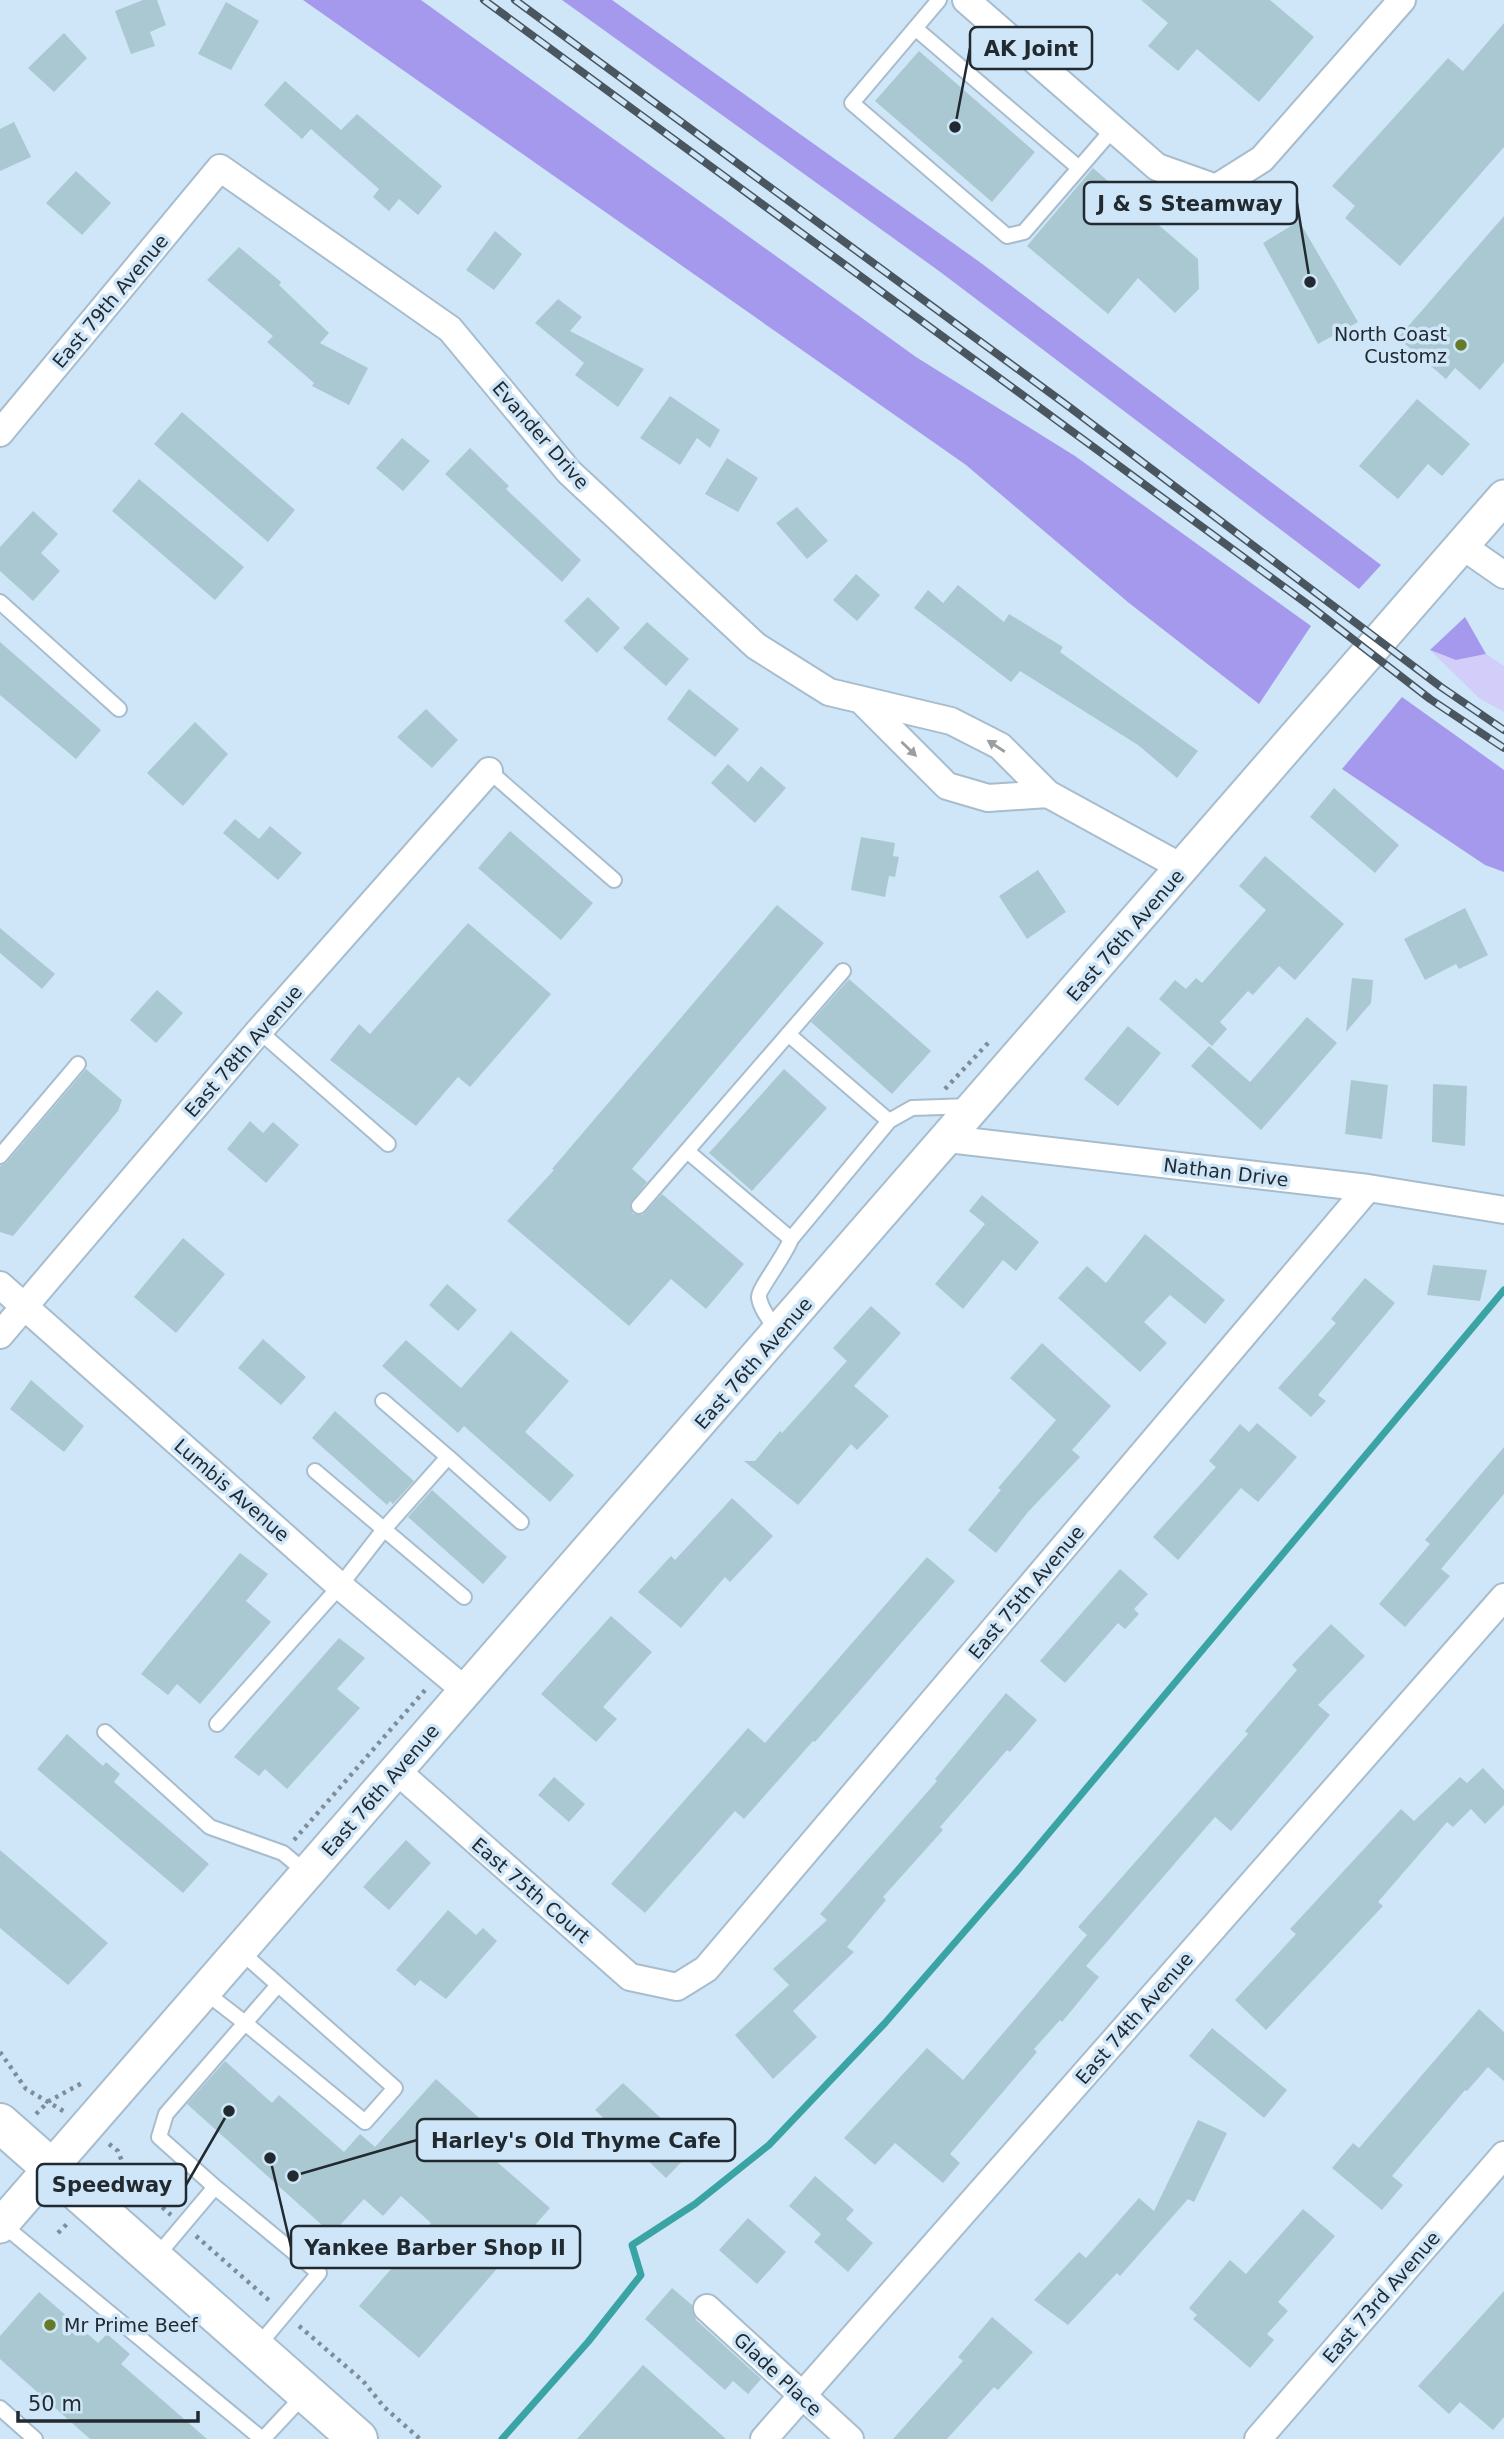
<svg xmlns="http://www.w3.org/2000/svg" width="1504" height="2439" viewBox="0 0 1504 2439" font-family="'DejaVu Sans',sans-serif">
	<rect width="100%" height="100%" fill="#cfe6f8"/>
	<path fill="#d2cdf9" d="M1430,650L1456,660L1486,654L1504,666V712L1479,698Z"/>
	<path fill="#a599ed" d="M303,0H421L916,357L1075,456L1311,626L1259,704L1129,603L966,465Z
		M562,0H612L981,263L1381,565L1359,589L939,271Z
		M1465,617L1486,654L1456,660L1430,650Z
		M1402,697L1504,770V872L1485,865L1342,769Z"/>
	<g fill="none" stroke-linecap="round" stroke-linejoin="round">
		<path stroke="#3aa3a4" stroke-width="7" d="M502,2439L588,2342L641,2275L632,2245L695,2204L769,2145L885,2023L1018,1870L1504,1290"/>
	</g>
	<path fill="#aac8d1" d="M143,0H157L166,25L150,32L155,46L131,54L115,11Z
		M1141,0H1270L1314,37L1259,102L1197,49L1178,71L1148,46L1168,23Z
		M226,2L259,21L231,70L198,54Z
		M1504,23V147L1400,266L1345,218L1355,206L1332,186L1448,58L1463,71Z
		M64,33L87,58L54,92L28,68Z
		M919,51L1035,152L992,202L875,101Z
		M285,81L341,130L357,114L442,186L418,215L399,199L389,211L373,197L379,189L311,129L302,139L264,105Z
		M14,122L31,157L0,171V129Z
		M1093,168L1198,259L1199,289L1175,313L1138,278L1108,314L1027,246Z
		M76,171L111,203L82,235L46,203Z
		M1504,216V362L1480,390L1455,368L1446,379L1398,338Z
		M1299,221L1358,322L1318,344L1263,243Z
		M495,231L522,254L494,290L466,270Z
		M239,247L281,282L279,285L329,333L320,343L368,368L349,405L312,386L314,383L267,342L273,336L207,280Z
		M558,299L582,317L570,331L644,369L618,407L575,375L584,363L535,323Z
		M670,396L720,430L710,448L697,438L680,465L640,438Z
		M1417,399L1470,444L1442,476L1428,464L1398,499L1359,466Z
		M182,412L295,510L268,542L154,444Z
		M402,438L430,461L403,491L376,468Z
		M470,448L509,486L506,489L581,560L562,582L445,474Z
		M727,458L758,478L738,512L705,494Z
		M139,479L244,567L215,600L112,511Z
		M797,507L828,541L807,559L776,523Z
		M33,511L58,534L41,553L60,571L33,601L0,571V547Z
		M856,574L880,595L857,621L833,600Z
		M958,585L1004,622L1009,614L1063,647L1060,652L1198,751L1177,778L1138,745L1020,671L1011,682L914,608L928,590L943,603Z
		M588,597L620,628L597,653L564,621Z
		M647,622L689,659L666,686L623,648Z
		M0,642L101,730L76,759L0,695Z
		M689,689L739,729L715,757L667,719Z
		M426,709L458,740L432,768L397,737Z
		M195,722L228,754L183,806L147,773Z
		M728,764L748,782L761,766L786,788L755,823L711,783Z
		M1334,788L1399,845L1375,873L1310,817Z
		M235,819L259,839L270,826L302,853L278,880L223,833Z
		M510,831L593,903L561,940L478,868Z
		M861,837L895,843L893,856L899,857L895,877L889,876L885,897L851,890Z
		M1265,856L1344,924L1295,980L1279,966L1253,995L1248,991L1220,1022L1227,1029L1212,1046L1159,999L1175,980L1186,989L1196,978L1202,983L1266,910L1239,886Z
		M1038,870L1066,912L1027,939L999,896Z
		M777,905L824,943L632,1169L647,1182L630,1204L633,1214L643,1215L662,1194L744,1264L706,1309L671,1279L629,1326L507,1221L554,1170L552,1169Z
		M1465,908L1488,955L1459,969L1456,964L1425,980L1404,939Z
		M468,923L551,994L470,1087L458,1077L416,1126L330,1060L359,1024L370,1034Z
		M0,928L55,974L42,989L0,953Z
		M1352,978L1373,980L1371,1003L1346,1032Z
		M849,979L931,1051L892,1094L811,1022Z
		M157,990L183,1013L156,1043L130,1020Z
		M1307,1017L1337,1043L1261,1130L1191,1066L1209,1046L1250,1082Z
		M1128,1026L1161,1053L1118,1106L1084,1079Z
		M86,1069L122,1100L118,1111L13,1236L0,1232V1166L7,1162Z
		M784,1069L827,1108L752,1191L709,1153Z
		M1351,1080L1388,1085L1382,1139L1345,1134Z
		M1433,1084L1467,1086L1465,1146L1432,1142Z
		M250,1121L263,1133L273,1122L299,1145L266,1183L227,1149Z
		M982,1195L1039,1242L1016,1271L1003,1260L963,1309L935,1284L985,1224L969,1211Z
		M1145,1234L1225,1300L1205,1324L1170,1295L1144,1322L1167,1343L1140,1372L1058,1298L1087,1266L1106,1283Z
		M183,1238L225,1274L176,1333L134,1297Z
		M1433,1265L1487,1270L1480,1301L1427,1295Z
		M1365,1278L1395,1303L1318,1395L1326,1401L1311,1417L1278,1388L1336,1323L1331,1319Z
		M447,1284L477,1310L458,1331L429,1305Z
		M871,1306L901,1333L854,1386L889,1416L857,1450L851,1444L798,1505L744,1461H755L780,1431L782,1433L847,1361L833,1348Z
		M511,1331L569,1381L525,1432L574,1475L550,1502L464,1426L458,1433L382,1366L406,1340L461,1388Z
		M263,1339L306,1377L281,1405L238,1368Z
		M1042,1343L1111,1406L1072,1450L1080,1457L1028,1512L996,1553L968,1530L1001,1490L998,1488L1056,1420L1010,1378Z
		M31,1380L84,1426L64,1452L10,1409Z
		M335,1411L414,1481L393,1504L390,1501L387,1505L312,1438Z
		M1257,1423L1297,1457L1258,1502L1241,1488L1178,1560L1153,1537L1216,1467L1209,1461L1240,1424L1249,1432Z
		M1504,1447V1494L1441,1569L1450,1576L1405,1627L1379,1604L1430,1544L1425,1540Z
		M432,1490L507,1557L483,1584L408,1517Z
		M732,1498L773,1536L730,1582L725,1577L681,1628L638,1592L671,1556L675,1560Z
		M240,1553L268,1574L246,1601L271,1622L200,1704L177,1684L168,1695L141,1674Z
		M927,1557L955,1581L815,1742L813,1741L744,1819L735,1811L645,1913L611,1884L748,1728L765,1743Z
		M1120,1569L1148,1594L1134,1609L1139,1614L1125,1629L1118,1623L1065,1683L1040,1661Z
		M611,1616L652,1652L603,1707L617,1719L596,1742L541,1694Z
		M1331,1624L1365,1656L1318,1705L1330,1715L1231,1831L1215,1817L1086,1966L1099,1977L1062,2022L1060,2020L1034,2049L1037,2052L950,2154L960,2163L943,2183L895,2143L875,2165L844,2138L927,2048L963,2080L1087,1935L1078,1927L1248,1734L1245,1731L1297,1670L1292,1665Z
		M339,1638L365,1658L337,1689L360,1708L287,1789L265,1769L259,1776L234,1757Z
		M1006,1693L1037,1720L1010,1752L1007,1750L940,1827L943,1830L883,1897L886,1900L847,1947L854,1952L793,2011L817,2037L773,2079L735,2035L789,1985L773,1969L827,1920L820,1914L937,1781L935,1779Z
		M67,1734L103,1766L106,1762L120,1774L114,1782L209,1864L183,1893L37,1769Z
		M1483,1768L1504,1790V1805L1485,1824L1471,1809L1453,1827L1447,1822L1378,1902L1383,1906L1266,2030L1235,2000L1296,1934L1290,1929L1401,1809L1414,1821L1460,1777L1467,1783Z
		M554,1777L585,1804L569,1822L538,1795Z
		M406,1840L431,1863L389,1910L363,1887Z
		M0,1850L108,1943L68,1985L0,1928Z
		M448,1910L476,1935L483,1928L497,1941L446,1999L420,1980L415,1986L396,1970Z
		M1479,2009L1504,2032V2081L1488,2067L1467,2091L1465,2090L1392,2176L1403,2185L1382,2210L1332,2168L1353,2143L1359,2148Z
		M1212,2028L1287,2090L1264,2118L1189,2056Z
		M225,2061L272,2103L279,2095L344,2152L360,2134L375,2147L436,2079L488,2126L474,2142L550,2208L419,2358L359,2306L431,2223L401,2196L383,2216L364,2199L332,2234L187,2104Z
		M623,2083L694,2149L666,2178L595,2110Z
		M1198,2120L1227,2133L1194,2202L1188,2199L1120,2276L1117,2273L1068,2325L1034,2300L1079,2252L1086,2258L1139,2198L1154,2211Z
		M815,2176L854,2210L846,2219L873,2243L848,2272L814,2242L821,2234L789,2206Z
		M1303,2209L1335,2236L1278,2302L1288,2311L1267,2334L1274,2340L1250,2368L1193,2319L1197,2315L1189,2308L1230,2260L1246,2274Z
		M748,2218L786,2252L757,2284L719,2250Z
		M672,2288L692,2305L696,2320L761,2379L748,2394L733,2381L725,2390L645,2319Z
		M1504,2291V2417L1493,2430L1460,2402L1449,2414L1418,2386Z
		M39,2292L98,2343L107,2334L130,2354L121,2364L207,2439H90L0,2359V2336Z
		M992,2317L1033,2352L998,2390L994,2387L947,2439H893L963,2361L958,2357Z
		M643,2365L726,2439H577Z"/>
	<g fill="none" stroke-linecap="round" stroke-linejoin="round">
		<defs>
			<path id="service" d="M939,0L852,103L1007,236L1024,232L1113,129
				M915,28L1079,168
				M0,602L119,709
				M489,771L614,880
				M259,1031L388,1144
				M788,1034L889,1121
				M687,1151L791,1239
				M0,1156L78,1064
				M639,1206L843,971
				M777,1332C772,1322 760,1309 759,1297C758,1290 786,1254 791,1239L889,1121L912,1108L971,1106
				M448,1457L521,1522
				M315,1471L464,1597
				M217,1724L340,1586L385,1528L448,1457L383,1401
				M105,1732L210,1827L283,1853L308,1874
				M240,1951L395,2088L365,2122L245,2023L278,1985
				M205,1992L245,2023L166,2114L159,2137L215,2187
				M2,2224L262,2439
				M156,2257L215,2187L319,2273L257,2347
				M0,2408L35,2439
				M263,2439L305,2394"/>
			<path id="minor" d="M966,0L1157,167L1216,188L1262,159L1402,0
				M0,433L220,168L450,329L569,472L756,646L829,692L951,721L1000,746L1048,794L988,798L947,786L861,700
				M1461,545L1504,575
				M1048,794L1183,868
				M948,1139L1368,1188L1504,1210
				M0,1285L340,1586L466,1691
				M0,1335L259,1031L489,771
				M397,1771L630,1977L677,1987L706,1969L1368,1188
				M707,2308L850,2439
				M764,2439L1504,1597
				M1258,2439L1504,2155"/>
			<path id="tertiary" d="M0,2226L1504,497"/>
			<path id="secondary" d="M0,2123L358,2439"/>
		</defs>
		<use href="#service" stroke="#a7bdce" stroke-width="18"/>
		<use href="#minor" stroke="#a7bdce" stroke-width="30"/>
		<use href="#tertiary" stroke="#a7bdce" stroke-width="37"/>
		<use href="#secondary" stroke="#a7bdce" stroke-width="42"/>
		<path stroke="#7d8d9a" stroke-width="4.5" stroke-dasharray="3.5 5" stroke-linecap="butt" d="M945,1089L989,1042
			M294,1840L426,1689
			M0,2052L26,2089L65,2112
			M36,2114L49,2101L84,2082
			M109,2144L118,2151L128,2177L171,2215
			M108,2180L122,2165
			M58,2233L69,2222
			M196,2236L271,2302
			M299,2326L363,2381L384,2407L420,2439"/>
		<use href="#service" stroke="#fff" stroke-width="14"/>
		<use href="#minor" stroke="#fff" stroke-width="26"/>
		<use href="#tertiary" stroke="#fff" stroke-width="33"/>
		<use href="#secondary" stroke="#fff" stroke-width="38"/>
		<defs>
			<path id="rail" d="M484,0L1310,606L1430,699L1504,748
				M515,0L1068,406L1441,687L1504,730"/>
		</defs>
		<use href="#rail" stroke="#4a565f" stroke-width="8"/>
		<use href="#rail" stroke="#cfe6f8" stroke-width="5" stroke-dasharray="16" stroke-linecap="butt"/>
	</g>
	<defs><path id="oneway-solid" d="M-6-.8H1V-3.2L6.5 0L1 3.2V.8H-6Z" transform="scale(1.75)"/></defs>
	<g fill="#9b9fa2">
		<use href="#oneway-solid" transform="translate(996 746) rotate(-147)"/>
		<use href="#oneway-solid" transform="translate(909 749) rotate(44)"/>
	</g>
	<g fill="#657a2b" stroke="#cfe6f8" stroke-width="2.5">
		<circle cx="1461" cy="345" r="7"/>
		<circle cx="50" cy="2325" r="7"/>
	</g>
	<g text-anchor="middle" stroke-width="7" stroke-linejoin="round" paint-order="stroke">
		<g font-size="19" fill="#212a30" stroke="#cfe6f8">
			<text transform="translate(110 301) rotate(-50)" y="7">East 79th Avenue</text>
			<text transform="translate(541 435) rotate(49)" y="7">Evander Drive</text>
			<text transform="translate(1125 935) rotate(-49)" y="7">East 76th Avenue</text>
			<text transform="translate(243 1051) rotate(-49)" y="7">East 78th Avenue</text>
			<text transform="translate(1226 1172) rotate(7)" y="7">Nathan Drive</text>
			<text transform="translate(753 1363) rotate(-49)" y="7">East 76th Avenue</text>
			<text transform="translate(232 1490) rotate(41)" y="7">Lumbis Avenue</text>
			<text transform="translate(1026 1592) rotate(-50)" y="7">East 75th Avenue</text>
			<text transform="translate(380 1790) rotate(-49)" y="7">East 76th Avenue</text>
			<text transform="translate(531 1890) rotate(41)" y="7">East 75th Court</text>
			<text transform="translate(1134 2018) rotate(-49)" y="7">East 74th Avenue</text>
			<text transform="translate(1381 2297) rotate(-49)" y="7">East 73rd Avenue</text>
			<text transform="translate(778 2374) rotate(43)" y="7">Glade Place</text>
		</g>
		<g font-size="19" fill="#212a30" stroke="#cfe6f8" text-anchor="end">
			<text x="1447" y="341">North Coast<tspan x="1447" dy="22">Customz</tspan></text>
			<text x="64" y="2332" text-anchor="start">Mr Prime Beef</text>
		</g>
	</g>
	<path fill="none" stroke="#212a30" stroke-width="2.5" d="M955 127L970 48M1310 282L1297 203M293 2176L417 2140M229 2111L186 2185M270 2158L291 2247"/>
	<g fill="#212a30" stroke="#cfe6f8" stroke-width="2.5">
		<circle cx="955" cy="127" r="7"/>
		<circle cx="1310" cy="282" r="7"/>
		<circle cx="293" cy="2176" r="7"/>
		<circle cx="229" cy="2111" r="7"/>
		<circle cx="270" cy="2158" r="7"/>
	</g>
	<g fill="#cfe6f8" stroke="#212a30" stroke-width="2.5">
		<rect x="970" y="27" width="122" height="42" rx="7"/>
		<rect x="1084" y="182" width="213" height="42" rx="7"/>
		<rect x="417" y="2119" width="318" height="42" rx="7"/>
		<rect x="37" y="2164" width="149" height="42" rx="7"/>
		<rect x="291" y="2226" width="289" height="42" rx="7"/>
	</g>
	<g font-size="21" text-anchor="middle" font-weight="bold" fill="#212a30">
		<text x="1031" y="56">AK Joint</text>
		<text x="1190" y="211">J &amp; S Steamway</text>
		<text x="576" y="2148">Harley's Old Thyme Cafe</text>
		<text x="112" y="2192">Speedway</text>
		<text x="435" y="2255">Yankee Barber Shop II</text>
	</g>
	<path d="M18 2411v10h180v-10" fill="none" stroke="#212a30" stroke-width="3.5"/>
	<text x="28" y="2411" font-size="21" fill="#212a30" stroke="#cfe6f8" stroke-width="5" paint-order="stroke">50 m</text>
</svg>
